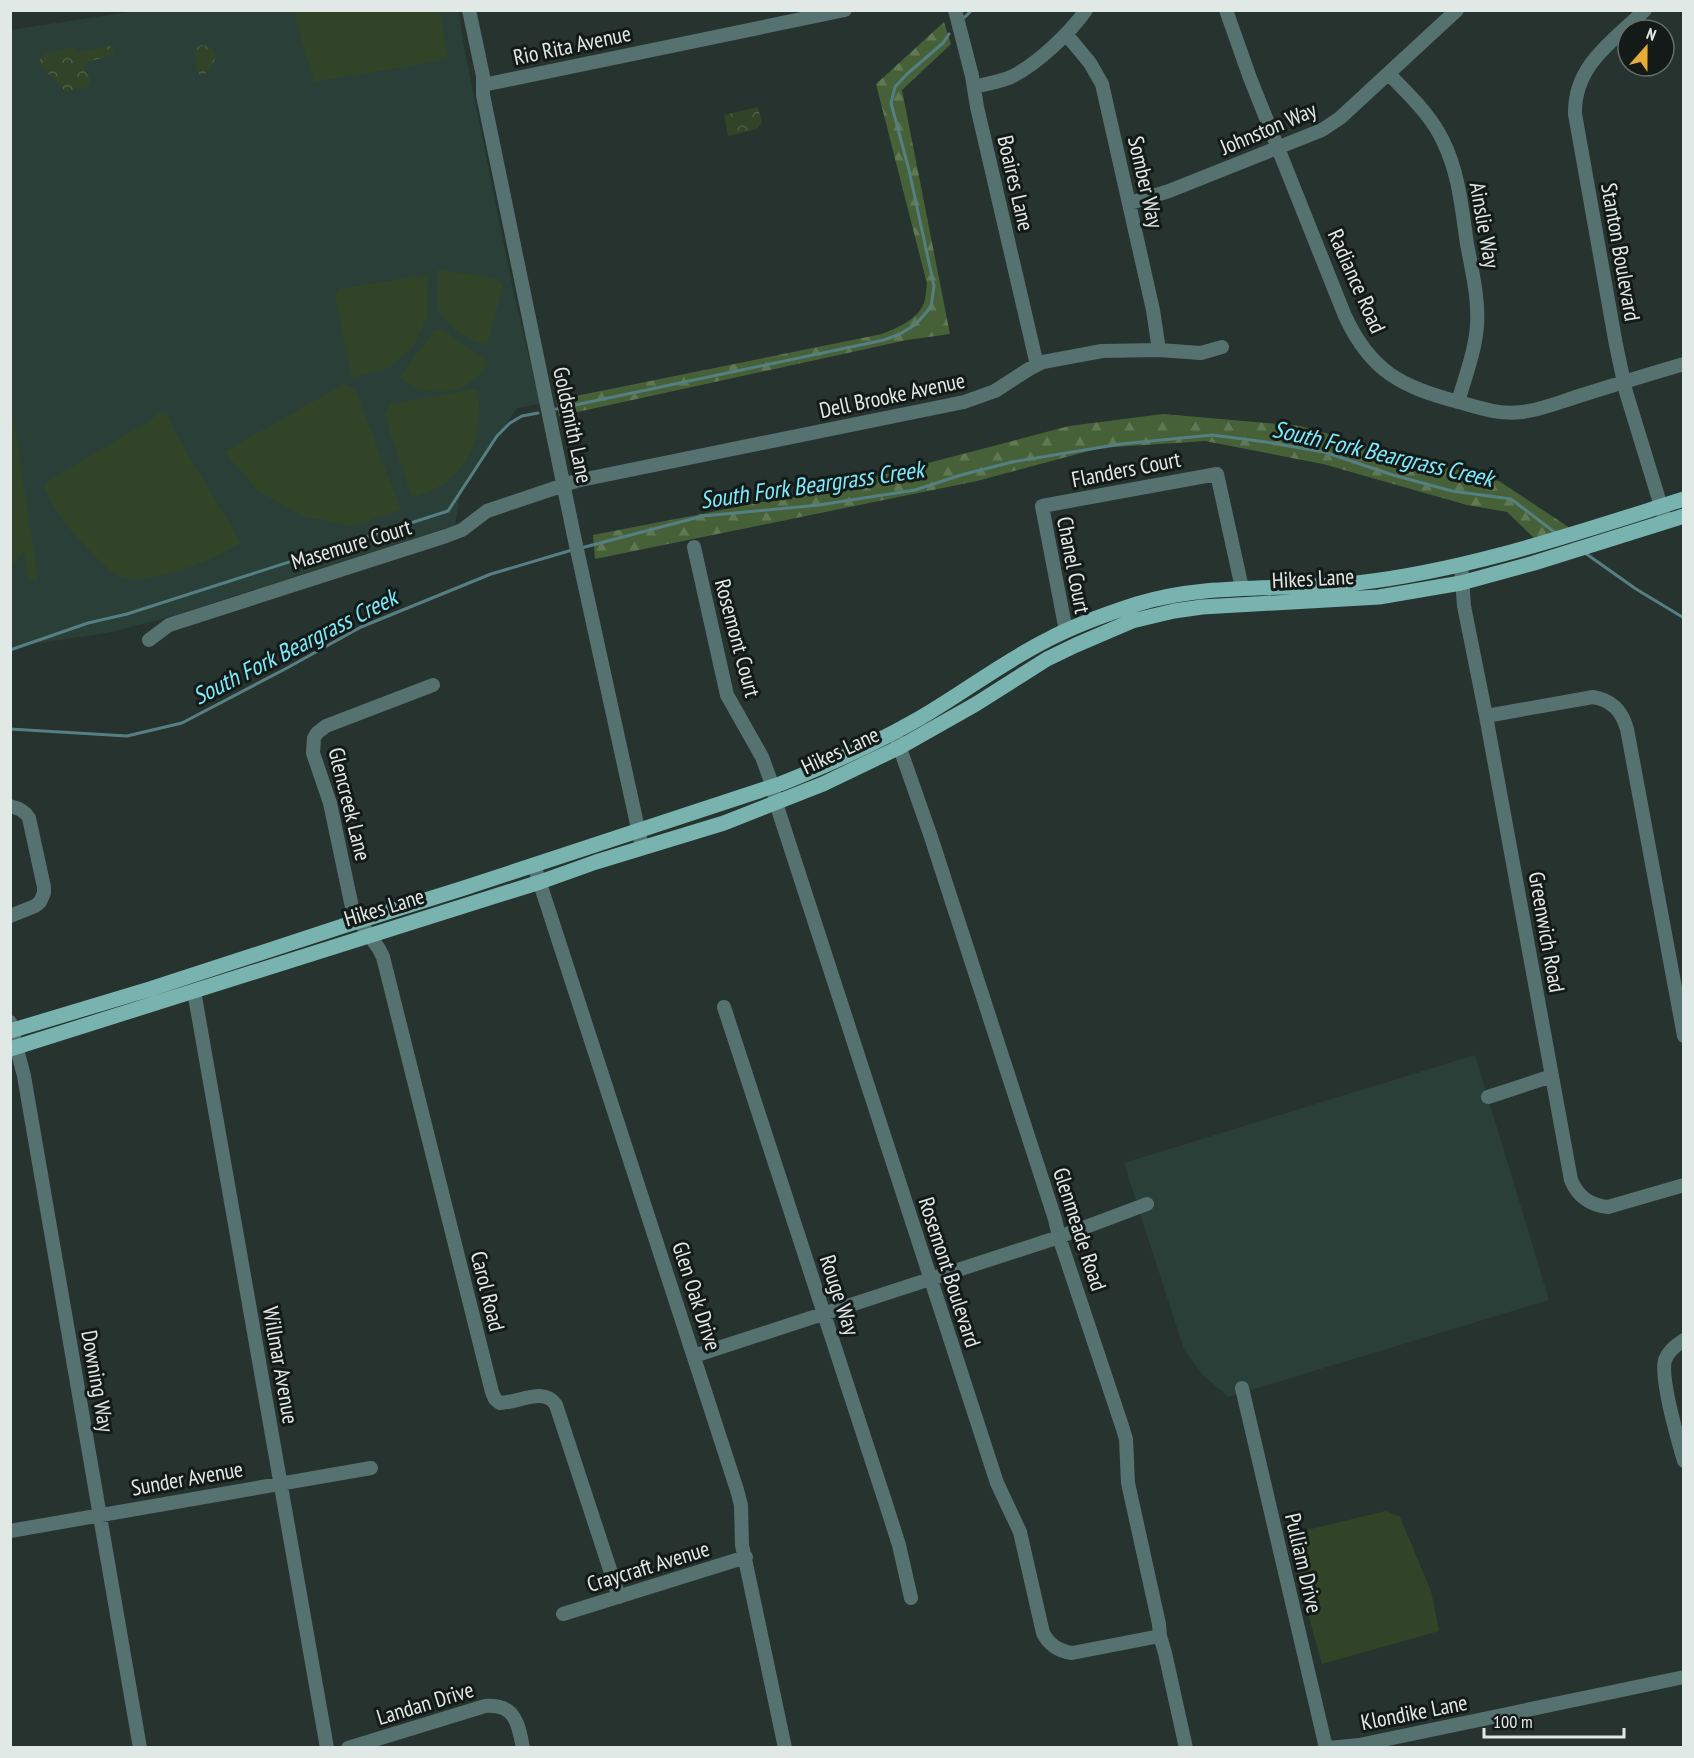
<svg xmlns="http://www.w3.org/2000/svg" width="1694" height="1758" viewBox="0 0 1694 1758" font-family="'PT Sans Narrow',sans-serif">
	<defs>
		<pattern id="forest-firs" width="22" height="20" patternUnits="userSpaceOnUse" patternTransform="scale(1.5)"><rect width="22" height="20" fill="#466137"/><path d="M5 1l3.5 6h-7zM16 11l3.5 6h-7z" fill="#607854"/></pattern>
		<pattern id="park-crowns" width="20" height="18" patternUnits="userSpaceOnUse" patternTransform="scale(1.5)"><rect width="20" height="18" fill="#314427"/><path d="M2 6a3 3 0 1 1 6 0M12 15a3 3 0 1 1 6 0" fill="none" stroke="#4f5f46"/></pattern>
	</defs>
	<rect width="100%" height="100%" fill="#27332f"/>
	<path fill="#2b3f39" d="M135,11H459L464,47L514,294L540,404L517,408L460,494L455,525L166,618L107,633L11,647V30Z
		M1475,1055L1549,1300L1228,1397L1203,1375L1184,1350L1124,1163Z"/>
	<path fill="#314427" d="M311,10L440,11L448,59L314,82L294,13Z
		M438,269L498,279L503,286L487,345C464,338 454,331 438,312Z
		M428,275L427,317L414,346L390,368L352,378L335,296L340,289Z
		M442,329L487,361C485,370 481,375 474,380C451,397 421,395 399,377L434,331Z
		M344,384L355,389L401,510L353,526L302,516L257,490L224,452Z
		M477,389C485,425 474,464 442,485C432,491 422,494 412,498L384,415L391,404Z
		M10,394L38,580L28,582L24,551L11,566Z
		M159,412L167,414L175,432L241,543C215,559 149,588 120,576C105,569 93,554 82,542C66,526 51,507 44,485L49,480L148,422Z
		M1386,1511L1400,1517L1431,1591L1439,1631L1322,1664L1286,1535Z"/>
	<path fill="url(#forest-firs)" d="M944,22L951,44L902,90L950,334L907,340L559,416L556,400L882,334C897,328 917,320 924,303C926,297 926,290 927,284L876,84Z
		M1163,414L1300,426L1499,481L1570,528L1535,539L1507,512L1467,505L1323,464L1205,441L1100,448L977,481L595,559L593,535L825,490L1069,426Z"/>
	<path fill="url(#park-crowns)" d="M201,45C208,46 215,49 216,57C212,64 209,74 200,75C194,70 194,57 195,49Z
		M109,46H112L115,54L88,62L84,68L90,79L89,84L85,88H76L67,93L41,66L39,61C45,50 62,50 74,47L79,52Z
		M758,107L762,122L757,129L728,136L724,115Z"/>
	<g fill="none" stroke-linecap="round" stroke-linejoin="round">
		<path stroke="#567f84" stroke-width="3" d="M965,17L972,10
			M556,409L884,340L900,334L916,324L931,307L934,286L909,170L891,103L895,87L907,74L943,43L949,34
			M581,548L703,516L819,505L915,490L961,475L1012,462L1121,444L1212,435L1266,442L1324,452L1393,475L1452,491L1511,499L1557,534
			M1585,553L1636,589L1684,618
			M10,650L88,623L127,614L448,511L497,436L510,423L522,416L538,413
			M10,729L127,736L182,723L287,668L361,627L491,574L572,550"/>
		<path stroke="#567270" stroke-width="14" d="M469,10L483,76V95L574,536L642,847
			M955,10L972,76L977,107L1037,365
			M1226,10L1250,78L1345,316C1371,372 1402,387 1459,402C1480,408 1500,415 1522,412C1541,410 1560,402 1579,396C1614,385 1649,374 1684,364
			M1645,10C1613,41 1574,65 1575,114L1616,345L1626,392L1664,516
			M1066,34L1090,63L1102,84L1153,310L1159,350
			M1389,74C1409,95 1431,115 1443,141C1459,173 1462,210 1467,244C1472,271 1479,299 1477,326C1475,352 1465,377 1458,402
			M483,85L845,10
			M974,87C986,84 999,82 1011,77C1036,65 1070,33 1086,10
			M1130,203L1169,191L1322,130L1340,118L1457,10
			M694,547L727,695L762,757L773,787L776,803L997,1483L1020,1532L1043,1633C1049,1645 1058,1651 1072,1653L1160,1636
			M1461,565L1464,606L1486,716L1571,1180C1578,1197 1590,1205 1608,1207L1684,1185
			M1066,631L1042,506L1217,474L1242,588
			M149,640L169,625L446,536L462,530L487,511L576,481L964,402L995,391L1029,369L1043,362L1102,351L1159,350L1201,353L1222,347
			M433,685L326,726L317,733L314,738L313,753L330,803L353,912L379,949L383,957L492,1392L495,1399L500,1403C519,1403 544,1386 556,1405L619,1597
			M1486,716L1593,697C1612,700 1622,711 1627,729L1684,1036
			M896,737L930,834L1055,1219L1059,1237L1122,1426L1126,1439L1128,1483L1159,1624L1160,1636L1165,1653L1186,1748
			M10,806C19,808 25,811 29,818L44,887V893L40,902L35,906L10,916
			M534,865L737,1490L741,1505L742,1545L785,1748
			M194,991L327,1748
			M724,1007L884,1498L899,1545L911,1598
			M10,1022L24,1076L140,1748
			M1488,1097L1552,1076
			M1684,1340C1676,1345 1668,1351 1665,1360C1660,1379 1678,1440 1684,1461
			M694,1356L1059,1237L1147,1204
			M1242,1388L1326,1748
			M10,1531L371,1468
			M563,1614L746,1557
			M348,1748L485,1706C515,1704 518,1722 523,1748
			M1329,1748L1359,1745L1684,1677"/>
		<path stroke="#78b3af" stroke-width="15" d="M10,1031L150,989L346,925L464,888L780,784C828,765 875,744 920,718C963,693 1003,662 1047,640C1075,625 1106,614 1137,604C1209,582 1283,591 1357,583C1469,570 1576,533 1684,499
			M10,1049L540,882L596,862L724,823L823,784L900,747L976,704L1047,659L1076,645L1132,621L1174,611L1202,607L1379,597L1461,583L1534,563L1684,516"/>
	</g>
	<g text-anchor="middle" stroke-width="6" stroke-linejoin="round" paint-order="stroke">
		<g font-size="22" fill="#e1e9e6" stroke="#141a18">
			<text transform="translate(572 45) rotate(-12)" y="8">Rio Rita Avenue</text>
			<text transform="translate(1268 128) rotate(-23)" y="8">Johnston Way</text>
			<text transform="translate(1146 182) rotate(77)" y="8">Somber Way</text>
			<text transform="translate(1016 183) rotate(77)" y="8">Boaires Lane</text>
			<text transform="translate(1485 225) rotate(80)" y="8">Ainslie Way</text>
			<text transform="translate(1621 252) rotate(80)" y="8">Stanton Boulevard</text>
			<text transform="translate(1357 281) rotate(66)" y="8">Radiance Road</text>
			<text transform="translate(892 395) rotate(-12)" y="8">Dell Brooke Avenue</text>
			<text transform="translate(573 425) rotate(78)" y="8">Goldsmith Lane</text>
			<text transform="translate(1126 469) rotate(-11)" y="8">Flanders Court</text>
			<text transform="translate(351 544) rotate(-17)" y="8">Masemure Court</text>
			<text transform="translate(1074 565) rotate(79)" y="8">Chanel Court</text>
			<text transform="translate(1313 578) rotate(-3)" y="8">Hikes Lane</text>
			<text transform="translate(738 638) rotate(75)" y="8">Rosemont Court</text>
			<text transform="translate(840 750) rotate(-25)" y="8">Hikes Lane</text>
			<text transform="translate(350 804) rotate(76)" y="8">Glencreek Lane</text>
			<text transform="translate(384 907) rotate(-17)" y="8">Hikes Lane</text>
			<text transform="translate(1547 932) rotate(80)" y="8">Greenwich Road</text>
			<text transform="translate(1080 1229) rotate(72)" y="8">Glenmeade Road</text>
			<text transform="translate(950 1272) rotate(72)" y="8">Rosemont Boulevard</text>
			<text transform="translate(488 1291) rotate(76)" y="8">Carol Road</text>
			<text transform="translate(840 1295) rotate(72)" y="8">Rouge Way</text>
			<text transform="translate(697 1296) rotate(72)" y="8">Glen Oak Drive</text>
			<text transform="translate(281 1365) rotate(80)" y="8">Willmar Avenue</text>
			<text transform="translate(98 1381) rotate(80)" y="8">Downing Way</text>
			<text transform="translate(187 1478) rotate(-10)" y="8">Sunder Avenue</text>
			<text transform="translate(1304 1563) rotate(77)" y="8">Pulliam Drive</text>
			<text transform="translate(648 1566) rotate(-17)" y="8">Craycraft Avenue</text>
			<text transform="translate(425 1703) rotate(-17)" y="8">Landan Drive</text>
			<text transform="translate(1414 1712) rotate(-11)" y="8">Klondike Lane</text>
		</g>
		<g font-size="24" font-style="italic" fill="#7eebfc" stroke="#141a18">
			<text transform="translate(1383 454) rotate(13)" y="8">South Fork Beargrass Creek</text>
			<text transform="translate(812 485) rotate(-8)" y="8">South Fork Beargrass Creek</text>
			<text transform="translate(295 647) rotate(-27)" y="8">South Fork Beargrass Creek</text>
		</g>
	</g>
	<rect width="1694" height="1758" fill="none" stroke="#e1e9e6" stroke-width="24"/>
	<g transform="translate(1646 48) rotate(21)"><circle r="28" fill="#141a18" stroke="#666d6a" stroke-width="1.5"/>
	<path d="M0-4.5L10 22L0 15L-10 22Z" fill="#e7ac36"/>
	<text y="-9" font-size="16" font-weight="bold" text-anchor="middle" fill="#e1e9e6">N</text>
	</g>
	<path d="M1484 1728v9h140v-9" fill="none" stroke="#e1e9e6" stroke-width="3"/>
	<text x="1493" y="1728" font-size="18" fill="#e1e9e6" stroke="#141a18" stroke-width="4.5" paint-order="stroke">100 m</text>
</svg>
